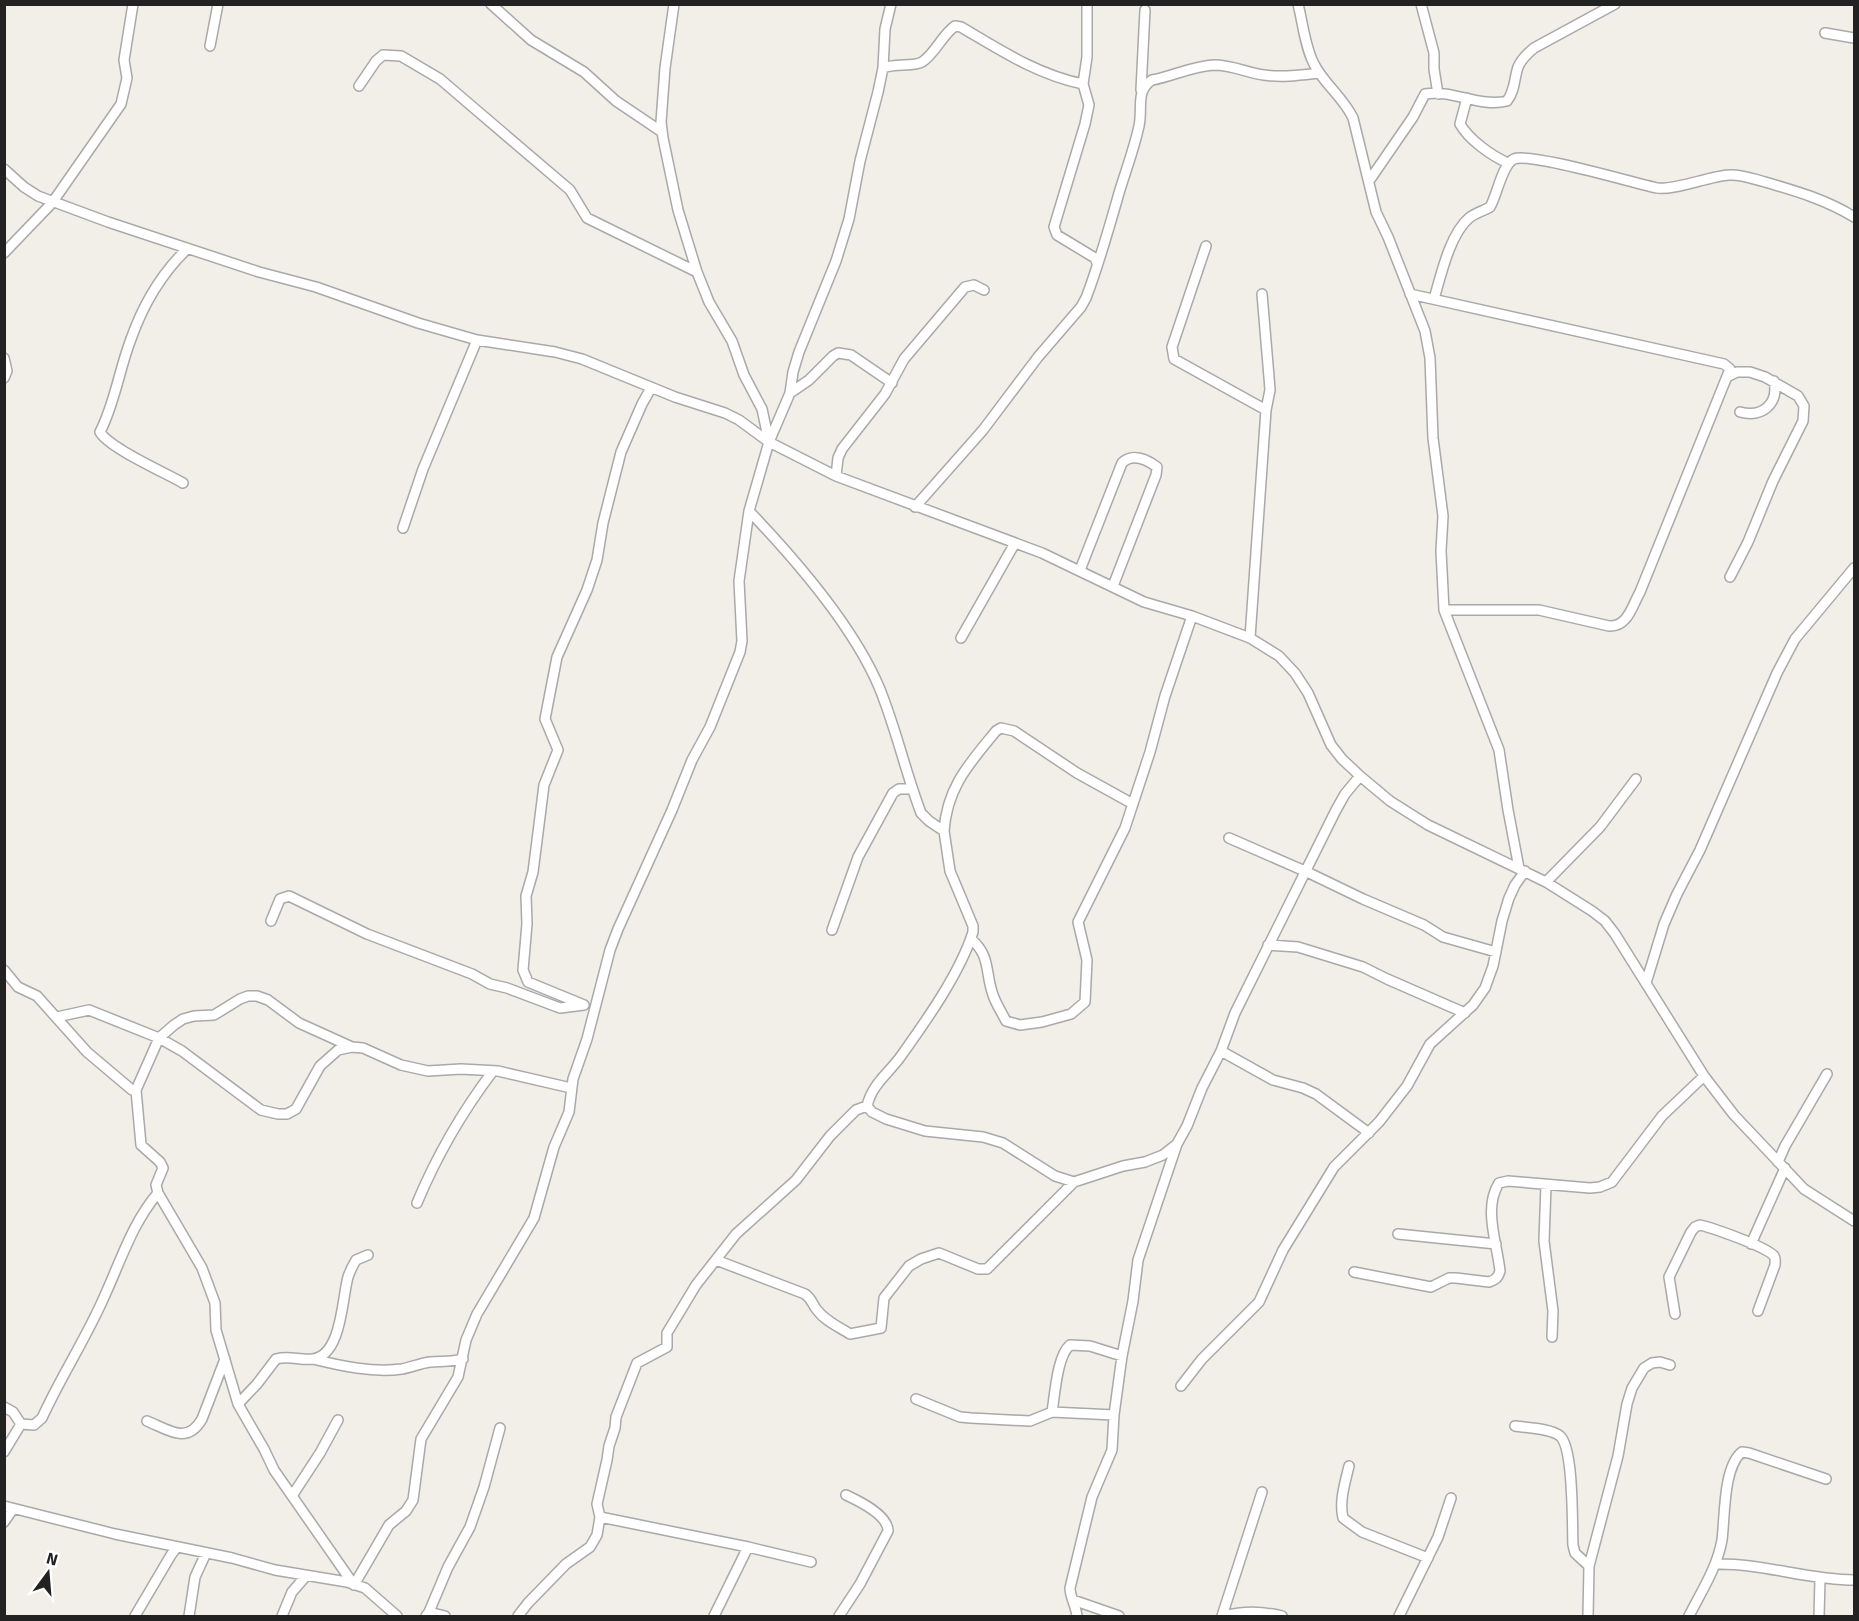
<svg xmlns="http://www.w3.org/2000/svg" width="1859" height="1621" viewBox="0 0 1859 1621" font-family="Signika,sans-serif">
	<rect width="100%" height="100%" fill="#f2efe9"/>
	<g fill="none" stroke-linecap="round" stroke-linejoin="round">
		<defs>
			<path id="minor" d="M491,4L531,40L584,72L616,101L662,132
				M674,4L665,68L661,122L663,138L678,210L697,272L709,302L732,341L744,375L762,409L769,442
				M1298,4C1303,24 1305,47 1314,64C1324,84 1343,97 1353,118L1376,212L1388,237L1425,331L1430,358L1433,438L1443,516L1441,551L1444,610L1499,750L1508,810L1519,868
				M1421,4L1434,53V69L1438,94
				M1825,33L1854,38
				M210,46L218,4
				M883,68C895,63 914,67 922,62C935,54 942,35 955,26L961,27C1000,50 1038,75 1083,84L1089,105L1085,124L1054,227L1057,235L1095,258L1097,263
				M1083,84L1087,57V4
				M359,86L376,61L383,55L401,56L440,79L570,190L587,218L697,272
				M1141,90L1145,10
				M1467,98L1460,124C1469,140 1492,156 1508,163
				M4,169L24,187L38,196L108,222L259,272L316,287L418,323L477,340L555,352L582,359L675,397L725,413L739,420L769,442L836,476L1042,553L1144,602L1192,616L1250,638L1279,656L1295,673L1308,693L1331,745L1342,759L1360,776L1390,801L1428,825L1546,882L1592,911L1605,921L1615,934L1704,1076L1734,1115L1804,1189L1854,1221
				M1369,181L1413,117L1425,94C1452,89 1480,108 1507,101C1515,91 1514,79 1518,67C1521,60 1528,53 1534,48L1615,4
				M1206,246L1172,347L1174,359L1266,410
				M4,253L52,203L121,104L127,78L124,60L133,4
				M1410,294L1724,364L1730,369L1640,592C1632,606 1628,627 1609,626L1539,610H1444
				M1434,299C1441,275 1450,234 1469,218C1475,213 1483,211 1490,207C1497,196 1502,164 1514,159C1530,152 1633,183 1657,188C1673,191 1710,176 1729,175C1742,174 1753,179 1765,182C1796,191 1827,200 1854,217
				M4,358L7,371L4,378
				M1727,377L1737,372H1750L1765,377L1798,396L1804,406L1803,421L1773,481L1748,542L1730,577
				M790,393L809,380L833,356L838,353L851,355L892,383
				M1740,412C1762,418 1779,404 1774,381
				M836,476L838,458L842,449L885,394L904,359L965,287L974,285L984,290
				M183,483C166,473 109,448 100,432C115,403 119,370 131,339C143,305 161,274 187,249
				M915,507L983,430L1038,357L1081,307L1086,298C1099,264 1109,228 1119,193C1126,170 1134,149 1139,126C1143,108 1135,91 1152,80C1173,76 1193,66 1214,65C1233,65 1247,73 1264,75C1282,78 1302,75 1319,73
				M403,528L423,469L477,340
				M1080,570L1122,463C1132,453 1146,459 1157,467L1156,475L1113,586
				M961,638L1015,543
				M1250,638L1266,410L1270,390L1269,377L1262,294
				M944,831C947,787 969,764 996,731L1001,728L1014,731L1077,773L1133,804
				M1229,838L1307,872L1363,899L1424,925L1443,937L1496,952
				M1546,882L1600,827L1636,779
				M271,921L280,899L289,896L367,934L472,974L490,984L507,988L560,1008L584,1005
				M832,930L858,857L893,793L899,789H912
				M971,939C991,956 985,973 993,995C996,1004 1002,1013 1006,1021L1020,1025L1042,1022L1071,1014L1085,1002L1087,960L1078,922L1125,828L1150,752L1165,696L1192,616
				M1268,945L1298,947L1363,967L1387,979L1465,1013
				M4,970L18,987L37,996L87,1052L132,1090H136L141,1145L160,1162L163,1168L156,1185L158,1193L202,1268L215,1303L216,1330L238,1404L264,1449L274,1470L354,1585
				M1646,983L1664,924L1677,894L1700,850L1777,673L1795,639L1854,568
				M584,1005L528,982L523,970L527,924L526,896L533,872L544,785L558,750L545,719L557,657L587,590L597,560L603,523L621,452L642,404L651,388
				M57,1017L89,1010L159,1038L182,1051L261,1110L278,1114H287L296,1109L320,1066L338,1050L352,1047L363,1048L401,1065L428,1071L461,1069L498,1071L571,1088
				M1221,1051L1273,1080L1303,1088L1316,1094L1369,1133
				M136,1090L159,1038L174,1025L183,1019L194,1016L214,1015L240,999L248,996H257L268,1000L299,1023L352,1047
				M867,1106L872,1112L886,1119L925,1131L983,1137L1003,1143L1055,1176L1074,1182L1123,1166L1145,1162L1163,1155L1177,1144
				M1778,1162L1785,1146L1827,1074
				M1546,1185L1544,1241L1553,1311L1552,1337
				M417,1203C437,1155 462,1112 493,1071
				M1398,1234L1496,1244
				M1751,1244L1785,1168
				M716,1260L805,1294C812,1299 812,1304 817,1310C825,1321 839,1327 850,1334L881,1328L884,1298L909,1266L921,1259L939,1253L978,1269H987L1074,1182
				M1354,1272L1431,1287L1449,1278H1456L1489,1282C1495,1280 1498,1278 1500,1271C1497,1243 1483,1208 1499,1183L1508,1181L1590,1188L1600,1187L1612,1182L1662,1116L1704,1076
				M1675,1314L1669,1277L1691,1232L1695,1227L1700,1225C1713,1228 1767,1247 1774,1256C1776,1259 1775,1261 1775,1265L1758,1311
				M313,1359C341,1366 373,1373 402,1369C412,1367 421,1363 430,1362C441,1361 452,1362 463,1359
				M1181,1386L1202,1359L1259,1302L1283,1250L1334,1167L1379,1122L1407,1086L1430,1044L1473,1005L1485,988L1493,966L1502,921L1509,898L1515,885L1525,871
				M916,1399L960,1417L971,1418L1030,1421L1052,1412L1114,1415
				M238,1404L257,1384L276,1359C290,1355 300,1361 313,1359C342,1355 342,1298 348,1277C350,1271 353,1265 356,1260L368,1255
				M4,1407L13,1412L21,1424L34,1425L42,1418C61,1376 87,1337 105,1295C121,1260 133,1222 158,1193
				M1052,1412C1055,1394 1057,1356 1070,1345L1090,1346L1122,1356
				M147,1421C169,1430 187,1445 202,1419L225,1359
				M1515,1426C1527,1428 1550,1428 1560,1436C1574,1448 1572,1525 1573,1545L1575,1553L1589,1566
				M4,1452L21,1424
				M1349,1466C1345,1483 1339,1501 1343,1518L1362,1532L1428,1558
				M292,1496L320,1453L338,1420
				M4,1506L115,1534L232,1558L275,1570L347,1582L365,1588L397,1616
				M600,1517L748,1547L714,1616
				M4,1522L13,1509
				M748,1547L811,1562
				M1715,1564C1763,1563 1807,1580 1854,1580
				M354,1585L389,1525L406,1511L413,1500L421,1439L458,1377L466,1340L477,1314L534,1218L554,1147L569,1112L573,1079L587,1039L610,950L618,929L672,810L692,760L710,727L740,652L742,641L739,581L749,511L769,442L790,393L793,372L799,352L836,261L849,219L860,161L878,92L883,68L885,29L891,4
				M1073,1600L1119,1616
				M429,1612L448,1567L470,1527L484,1487L500,1428
				M135,1616L171,1555L177,1547
				M189,1616L195,1577L206,1553
				M282,1616L292,1592L306,1576
				M426,1616L429,1612L445,1616
				M518,1616L528,1603L566,1564L590,1547L597,1535L600,1517L597,1504L607,1460L609,1446L615,1428L616,1417L637,1363L667,1347V1333L696,1285L736,1234L796,1180L830,1136L856,1110L867,1106C872,1084 889,1073 901,1056C926,1021 960,973 973,932V926L950,871L944,831L929,821L921,813C905,771 896,728 879,687C853,626 794,558 749,511
				M839,1616L860,1584L888,1531C888,1515 859,1501 846,1495
				M1077,1616C1076,1606 1070,1597 1070,1588L1092,1497L1112,1450L1114,1415L1122,1356L1133,1301L1138,1260L1177,1144L1187,1126L1202,1088L1221,1051L1235,1013L1336,810L1345,794L1360,776
				M1222,1616L1262,1492
				M1222,1616C1244,1611 1261,1611 1282,1616
				M1399,1616L1438,1537L1451,1498
				M1588,1616L1589,1566L1618,1456L1627,1404L1632,1388L1644,1368L1652,1363L1660,1362L1670,1365
				M1689,1616C1701,1592 1717,1568 1722,1540C1725,1517 1723,1467 1742,1452L1749,1453L1826,1479
				M1819,1616L1820,1579"/>
		</defs>
		<use href="#minor" stroke="#a9a9a9" stroke-width="12"/>
		<use href="#minor" stroke="#fff" stroke-width="9"/>
	</g>
	<rect width="1859" height="1621" fill="none" stroke="#222222" stroke-width="12"/>
	<g transform="translate(48 1573) rotate(16)" stroke="#ffffff" stroke-width="4.5" paint-order="stroke">
	<path d="M0-4.5L10 22L0 15L-10 22Z" fill="#222222"/>
	<text y="-9" font-size="16" font-weight="bold" text-anchor="middle" fill="#222222">N</text>
	</g>
</svg>
